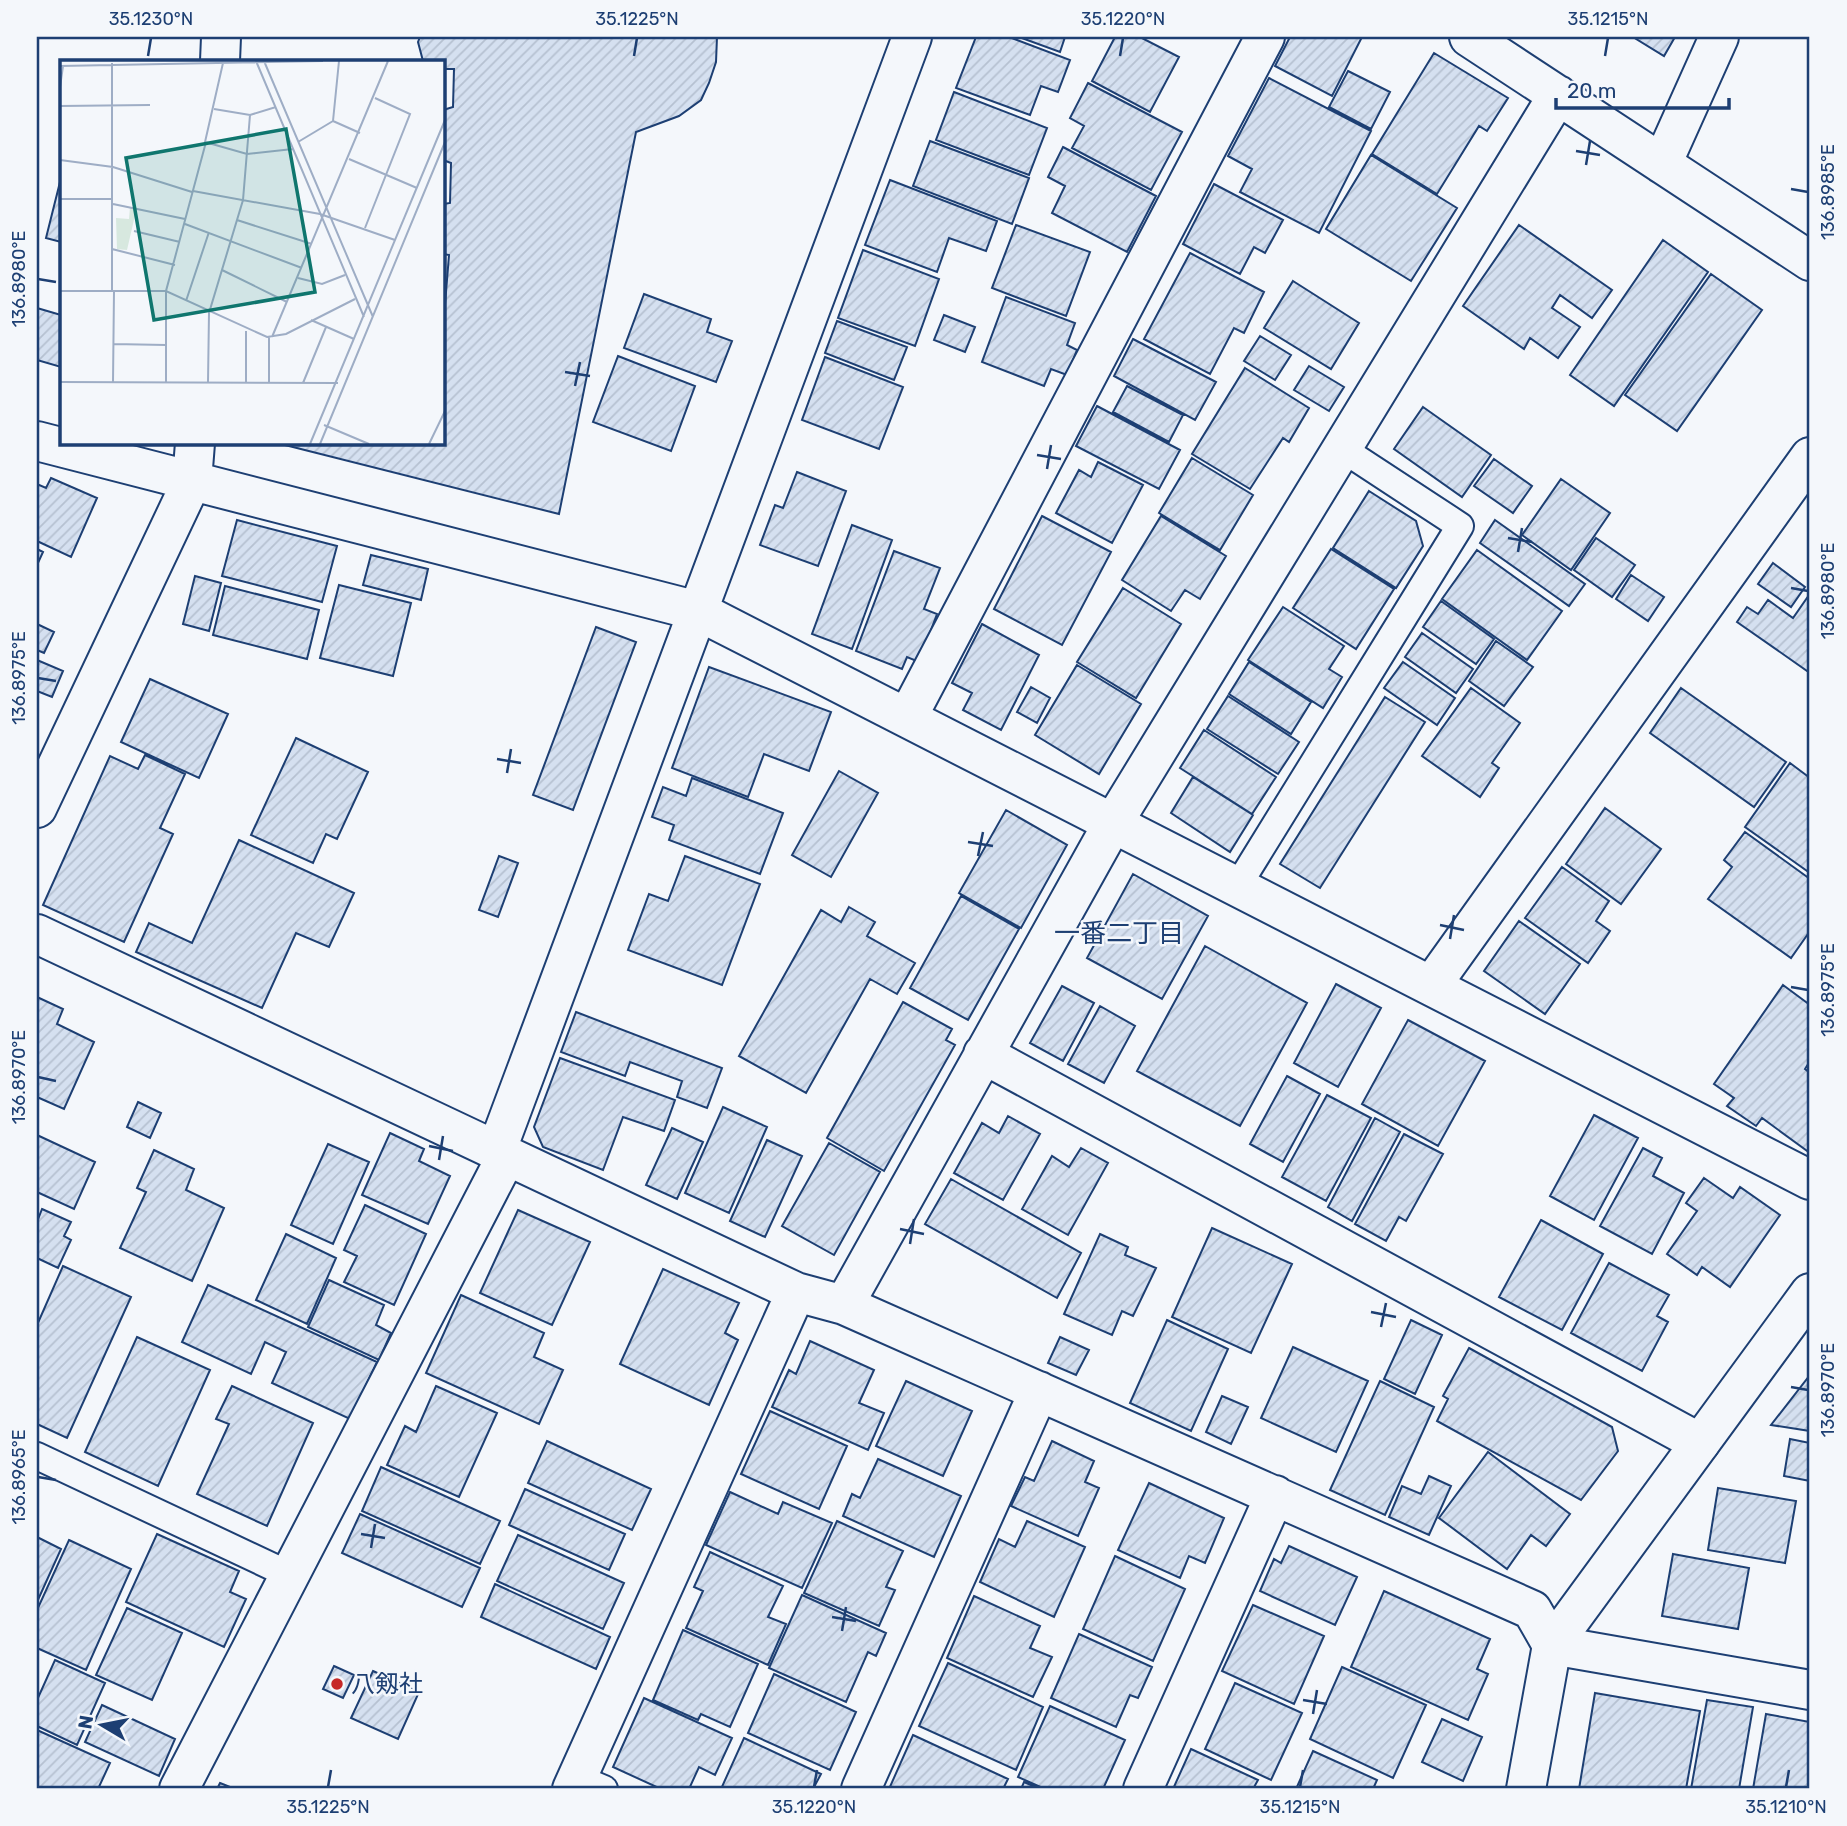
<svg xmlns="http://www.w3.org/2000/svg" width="1847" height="1826" viewBox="0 0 1847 1826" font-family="Rubik,'Noto Sans JP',sans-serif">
	<defs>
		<pattern id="building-hatch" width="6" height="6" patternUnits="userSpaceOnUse" patternTransform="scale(1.75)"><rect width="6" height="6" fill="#d5e0f0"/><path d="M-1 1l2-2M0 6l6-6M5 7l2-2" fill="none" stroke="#b6c1d1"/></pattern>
	</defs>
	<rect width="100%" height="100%" fill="#f4f7fb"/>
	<path fill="url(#building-hatch)" stroke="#1d3f73" stroke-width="2" d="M420,37H717L716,62L709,83L701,100L679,116L636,132L559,514L277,443H443V329L449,255L443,254V204L450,203L451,163L443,160V110L453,107L454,69H443V61H423L418,42Z
		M976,37H1009L1070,60L1058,92L1041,86L1030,115L956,88Z
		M1019,37H1065L1060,52Z
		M1115,37H1140L1179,57L1150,112L1092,81Z
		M1290,37H1362L1332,96L1275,66Z
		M1633,37H1675L1664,56Z
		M1434,53L1508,98L1487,131L1479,126L1437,194L1372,154Z
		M1348,71L1390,92L1371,129L1329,107Z
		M1269,78L1371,131L1319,233L1240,192L1252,169L1228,156Z
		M1088,83L1182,132L1151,190L1072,148L1084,126L1070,118Z
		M954,92L1047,128L1029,175L936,140Z
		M930,141L1029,178L1012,224L913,186Z
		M1063,147L1156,196L1127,252L1052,213L1065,186L1048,177Z
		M1371,155L1457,208L1411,281L1326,229Z
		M61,178V242L46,238Z
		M890,180L997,221L986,251L949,238L937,272L865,245Z
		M1214,184L1283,220L1265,253L1254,247L1240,274L1183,244Z
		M1016,225L1090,252L1066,316L992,288Z
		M1519,225L1612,290L1592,318L1560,295L1552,308L1580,327L1558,358L1530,338L1524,349L1463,306Z
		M1663,240L1708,272L1614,406L1570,375Z
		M863,250L939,279L915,346L838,318Z
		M1190,253L1264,292L1244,333L1234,328L1210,374L1144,339Z
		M1711,274L1762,310L1677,431L1625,395Z
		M1293,281L1359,323L1331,369L1264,328Z
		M644,294L711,319L707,332L732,341L716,382L624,348Z
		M1006,297L1075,323L1067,345L1077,350L1067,375L1051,369L1044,386L982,362Z
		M37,308L61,315V367L37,360Z
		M944,315L975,327L965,352L934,340Z
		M837,321L907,347L894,380L825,353Z
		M1260,336L1291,355L1275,380L1244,361Z
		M1133,339L1216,382L1195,420L1114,376Z
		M618,356L695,386L671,451L593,422Z
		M825,357L903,387L879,449L802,420Z
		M1309,366L1344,387L1329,411L1294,390Z
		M1245,368L1309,408L1289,442L1283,438L1250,489L1192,454Z
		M1127,386L1183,415L1169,442L1113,412Z
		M1097,406L1180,450L1159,489L1076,446Z
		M1423,407L1491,455L1462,497L1394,449Z
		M1192,458L1253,495L1220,550L1159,513Z
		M1494,459L1532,486L1513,513L1474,486Z
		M1098,462L1143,485L1112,543L1056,513L1079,470L1091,477Z
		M797,472L846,491L818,566L760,545L775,505L783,508Z
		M51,478L97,498L71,557L37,541V484L46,488Z
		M1561,479L1610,513L1571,570L1522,535Z
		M1369,491L1416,521L1423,546L1396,588L1333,548Z
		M1042,516L1111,552L1062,645L994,609Z
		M1161,516L1226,556L1200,599L1185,590L1171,611L1122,580Z
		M237,520L337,546L322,602L222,576Z
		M1495,520L1585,584L1569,606L1480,543Z
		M852,525L892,540L852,649L812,634Z
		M1596,538L1635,565L1612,597L1574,570Z
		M37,549L43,552L37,565Z
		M1331,549L1394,589L1356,649L1293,608Z
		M1477,550L1562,611L1527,660L1442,599Z
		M894,551L940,568L924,609L937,614L919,662L907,657L902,669L856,651Z
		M371,555L428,569L421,600L363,585Z
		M1773,563L1805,587L1791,607L1758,584Z
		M1631,575L1664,597L1648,621L1616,599Z
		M195,576L221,583L209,631L183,624Z
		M339,585L411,603L393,676L320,658Z
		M225,586L319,610L307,659L213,635Z
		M1123,588L1181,624L1136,698L1077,662Z
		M1809,595L1810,596V673L1737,622L1747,607L1758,614L1768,600L1793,618Z
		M1441,601L1494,639L1476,664L1423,627Z
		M1283,607L1344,646L1329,669L1342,677L1323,708L1248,660Z
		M37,624L54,632L44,653L37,650Z
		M982,624L1039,655L1001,730L963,710L972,693L952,683Z
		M596,627L636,642L573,810L533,795Z
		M1422,633L1473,669L1456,693L1405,657Z
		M1496,641L1533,667L1504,706L1469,681Z
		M37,660L63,671L52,697L37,691Z
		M1249,662L1311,702L1291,734L1229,694Z
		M1403,662L1455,698L1437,725L1384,688Z
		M1077,665L1141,704L1099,774L1035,735Z
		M709,667L831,712L809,771L764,754L748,797L672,768Z
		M150,679L228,714L199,778L121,742Z
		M1031,687L1050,698L1037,723L1017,712Z
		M1471,688L1520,723L1492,763L1499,768L1480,797L1422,756Z
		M1681,688L1786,762L1754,807L1650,733Z
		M1228,696L1299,742L1278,774L1207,729Z
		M1385,697L1425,722L1320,888L1280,864Z
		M1204,730L1276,777L1252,814L1180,768Z
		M296,738L368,772L337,839L326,834L313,863L251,835Z
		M145,755L185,774L160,828L173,834L124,942L43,905L110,756L138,769Z
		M1790,763L1810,778V873L1745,827Z
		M839,771L878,793L831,877L792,855Z
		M1193,777L1253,815L1230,852L1171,813Z
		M692,778L783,813L760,874L669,840L674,825L652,817L663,787L686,796Z
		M1605,808L1661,849L1621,904L1566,864Z
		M1006,810L1067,845L1021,928L959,893Z
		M1745,832L1810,879V931L1791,958L1708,899L1732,867L1724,860Z
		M239,840L354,893L329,947L296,933L262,1008L136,952L149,923L192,943Z
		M499,856L518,863L498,917L479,910Z
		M685,856L760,884L722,985L628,950L649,894L668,901Z
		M1562,867L1609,901L1596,921L1610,931L1588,963L1525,918Z
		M1133,874L1208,916L1162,999L1087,958Z
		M961,896L1019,929L968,1020L910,988Z
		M849,907L875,922L867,936L915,963L897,994L870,979L806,1093L739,1056L821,910L841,922Z
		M1519,921L1580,964L1545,1014L1484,971Z
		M1205,946L1307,1003L1240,1126L1137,1071Z
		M1336,984L1381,1008L1338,1087L1294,1063Z
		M1783,985L1810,1005V1061L1805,1069L1810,1073V1153L1762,1118L1756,1126L1727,1106L1734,1098L1714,1084Z
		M1062,986L1094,1003L1063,1061L1030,1043Z
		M37,997L63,1009L57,1024L94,1042L64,1109L37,1097Z
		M903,1002L952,1029L946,1040L955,1045L884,1171L827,1138Z
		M1100,1006L1135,1026L1104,1083L1068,1064Z
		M576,1012L722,1068L707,1108L677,1097L682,1081L630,1062L625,1076L561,1052Z
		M1408,1020L1485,1061L1438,1146L1362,1104Z
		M560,1058L675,1100L664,1131L623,1117L603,1170L543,1147L534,1127Z
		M1287,1076L1320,1094L1283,1162L1250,1144Z
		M1327,1095L1371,1118L1326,1201L1282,1177Z
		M138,1102L161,1113L150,1138L127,1127Z
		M723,1107L767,1127L729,1213L685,1193Z
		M1594,1115L1638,1138L1594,1220L1550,1196Z
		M1008,1116L1040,1134L1003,1200L954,1173L982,1123L999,1133Z
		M1375,1118L1400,1132L1352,1221L1328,1207Z
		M672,1128L703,1142L677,1199L646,1185Z
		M390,1133L424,1149L419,1161L450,1176L428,1224L362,1195Z
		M1404,1134L1443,1154L1406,1221L1399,1217L1386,1241L1355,1224Z
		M37,1135L95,1162L74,1209L37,1192Z
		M767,1140L802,1156L765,1237L730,1221Z
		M829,1143L880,1172L834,1255L782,1226Z
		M328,1144L369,1162L333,1244L291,1225Z
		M1081,1148L1108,1163L1068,1235L1022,1209L1052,1156L1069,1167Z
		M1643,1148L1662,1158L1653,1176L1684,1193L1652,1254L1600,1226Z
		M154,1150L194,1169L186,1190L224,1208L192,1281L120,1248L146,1192L137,1188Z
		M1704,1178L1733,1198L1740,1187L1780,1215L1730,1287L1702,1267L1697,1275L1667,1254L1697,1211L1686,1203Z
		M951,1179L1081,1253L1057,1298L925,1224Z
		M365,1205L426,1234L394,1305L344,1282L357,1256L344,1250Z
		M42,1209L71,1222L64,1236L71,1240L58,1268L37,1258V1222Z
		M518,1210L590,1242L552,1325L480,1293Z
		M1541,1220L1603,1254L1562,1330L1499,1297Z
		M1212,1228L1292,1264L1251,1353L1172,1317Z
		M286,1234L336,1258L307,1324L256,1300Z
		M1100,1234L1128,1247L1125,1255L1156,1268L1133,1316L1122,1311L1112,1335L1064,1314Z
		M1609,1263L1669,1295L1657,1316L1668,1322L1642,1371L1571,1333Z
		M63,1266L131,1297L67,1438L37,1424V1325Z
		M663,1269L739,1303L725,1333L738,1340L709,1405L620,1364Z
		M329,1280L384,1305L376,1325L391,1333L379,1360L308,1327Z
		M208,1285L377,1362L350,1419L272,1383L286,1352L265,1342L251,1374L182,1342Z
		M461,1295L544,1333L534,1357L563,1370L539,1424L426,1373Z
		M1167,1320L1228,1349L1191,1431L1130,1403Z
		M1411,1320L1442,1335L1415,1394L1384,1379Z
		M137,1337L210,1370L158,1486L85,1452Z
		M1060,1337L1089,1350L1076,1375L1048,1363Z
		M810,1341L874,1370L859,1403L884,1413L868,1450L772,1407L789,1370L796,1374Z
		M1293,1347L1368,1381L1336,1452L1261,1418Z
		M1469,1348L1612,1427L1618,1451L1581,1500L1437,1421L1448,1399L1443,1396Z
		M1810,1375V1431L1771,1425Z
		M906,1381L972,1411L943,1476L876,1446Z
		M1380,1381L1434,1407L1385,1515L1330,1490Z
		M232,1386L313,1423L267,1526L197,1494L229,1424L216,1419Z
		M436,1386L497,1413L459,1497L387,1465L405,1426L416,1432Z
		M1222,1396L1248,1407L1231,1444L1206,1432Z
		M770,1411L847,1446L819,1509L741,1474Z
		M1790,1439L1810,1443V1481L1784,1476Z
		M547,1441L651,1489L632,1530L528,1483Z
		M1052,1441L1094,1461L1085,1482L1099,1488L1078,1536L1011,1506L1025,1477L1034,1481Z
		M1488,1452L1570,1514L1546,1546L1531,1535L1507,1569L1439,1518Z
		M878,1459L961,1496L934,1557L843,1516L852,1494L860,1498Z
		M381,1467L500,1521L480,1564L362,1511Z
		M1429,1476L1451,1486L1429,1535L1389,1517L1402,1486L1421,1494Z
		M1149,1483L1224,1518L1205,1563L1189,1556L1180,1578L1118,1550Z
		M1718,1488L1796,1501L1785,1563L1708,1550Z
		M525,1489L625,1534L609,1570L509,1525Z
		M730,1492L778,1514L783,1502L832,1523L802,1588L706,1545Z
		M360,1514L480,1568L462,1607L342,1553Z
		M837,1521L903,1551L886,1587L895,1590L879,1626L804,1593Z
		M1027,1521L1085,1547L1054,1617L980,1582L999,1539L1015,1547Z
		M157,1534L239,1571L230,1592L246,1599L224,1647L126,1602Z
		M518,1535L624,1583L603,1629L497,1581Z
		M37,1537L61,1549L37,1602Z
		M69,1540L131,1569L86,1670L37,1648V1610Z
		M1289,1546L1357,1577L1335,1625L1260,1591L1274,1559L1281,1563Z
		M710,1552L783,1586L768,1617L786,1624L768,1665L686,1628L703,1591L694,1587Z
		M1673,1554L1749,1568L1738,1629L1662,1616Z
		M1115,1556L1185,1589L1153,1661L1083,1629Z
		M495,1584L610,1637L596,1669L481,1617Z
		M1384,1591L1490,1639L1477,1669L1488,1674L1468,1720L1351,1667Z
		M802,1595L886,1633L876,1656L868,1652L846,1702L769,1668Z
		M974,1596L1040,1626L1030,1648L1052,1657L1033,1697L947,1658Z
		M1253,1605L1324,1636L1294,1704L1222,1671Z
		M127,1608L182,1633L152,1700L96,1675Z
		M683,1630L758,1664L730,1727L701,1714L698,1720L653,1700Z
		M1079,1634L1152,1667L1138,1698L1130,1695L1116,1727L1051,1698Z
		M55,1660L105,1683L77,1745L37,1726V1700Z
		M948,1663L1043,1707L1016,1770L919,1726Z
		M334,1666L354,1675L343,1698L323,1689Z
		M1342,1667L1426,1705L1393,1778L1310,1739Z
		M373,1671L419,1692L398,1739L351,1718Z
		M774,1674L856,1712L830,1770L748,1733Z
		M1235,1683L1302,1713L1271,1780L1205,1749Z
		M1595,1693L1700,1711L1686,1789H1579Z
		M644,1698L732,1738L715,1775L699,1767L689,1789H661L613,1767Z
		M1707,1700L1753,1707L1739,1789H1691Z
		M102,1705L175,1739L159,1776L85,1742Z
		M1050,1706L1125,1740L1103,1789H1045L1018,1777Z
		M1766,1714L1810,1722V1789H1753Z
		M1442,1719L1482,1737L1463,1781L1422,1762Z
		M37,1730L110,1763L98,1789H42L37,1787Z
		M913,1735L1008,1779L1003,1789H889Z
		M744,1738L821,1774L813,1789H721Z
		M1191,1749L1258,1780L1253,1789H1173Z
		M1313,1751L1377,1780L1373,1789H1296Z
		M1024,1782L1040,1789H1021Z
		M220,1783L235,1789H217Z"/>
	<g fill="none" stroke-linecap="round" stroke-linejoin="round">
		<defs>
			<path id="lane" d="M1237,887L1460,526L1341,448
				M37,1456L290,1575
				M578,1778L604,1789"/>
			<path id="street" d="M1469,37L1810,261
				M220,61L221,37
				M1662,164L1719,37
				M37,441L698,611L1810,1180
				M907,718L1265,37
				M37,808L192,481L195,443
				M37,934L796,1292L844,1305L1532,1610L1552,1645L1810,1690
				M1431,986L1810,457
				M983,1054L1700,1443
				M496,1152L912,37
				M844,1305L1113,823L1558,95
				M179,1789L506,1157
				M572,1789L796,1292
				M861,1789L1039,1391
				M1143,1789L1275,1495"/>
			<path id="secondary" d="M1526,1789L1552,1645L1810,1293"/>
		</defs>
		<use href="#lane" stroke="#1d3f73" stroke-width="30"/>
		<use href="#street" stroke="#1d3f73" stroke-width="42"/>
		<use href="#secondary" stroke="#1d3f73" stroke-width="42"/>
		<use href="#lane" stroke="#f4f7fb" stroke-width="26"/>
		<use href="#street" stroke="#f4f7fb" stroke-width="38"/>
		<use href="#secondary" stroke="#f4f7fb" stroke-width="38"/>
	</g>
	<path fill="none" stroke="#1d3f73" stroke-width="2.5" d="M148,56L151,38M634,56L637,38M1120,56L1123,38M1605,56L1608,38M1576,151L1600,155M1586,165L1590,141M1791,189L1808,192M38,279L56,282M565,372L590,376M575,386L580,362M1037,455L1061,459M1047,469L1051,445M1508,538L1532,542M1518,552L1522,528M1791,588L1808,591M38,678L56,681M497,759L521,763M507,773L511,749M968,842L993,846M978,856L983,832M1440,925L1464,930M1450,939L1454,915M1791,987L1808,990M38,1077L56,1081M429,1146L453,1151M439,1160L443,1136M900,1229L924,1234M910,1244L914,1219M1371,1312L1396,1317M1381,1327L1386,1303M1791,1387L1808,1390M38,1477L56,1480M361,1534L385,1538M371,1548L375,1524M832,1617L856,1621M842,1631L846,1607M1303,1700L1327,1704M1313,1714L1317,1690M328,1787L331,1770M814,1787L817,1770M1300,1787L1303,1770M1786,1787L1789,1770"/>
	<circle fill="#c62828" stroke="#f4f7fb" stroke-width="2.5" cx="337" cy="1684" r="7"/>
	<g text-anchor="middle" stroke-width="5" stroke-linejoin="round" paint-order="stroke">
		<g font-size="24" fill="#1d3f73" stroke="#f4f7fb" text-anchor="start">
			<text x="351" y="1692">八剱社</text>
		</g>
		<g font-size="26" fill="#1d3f73" stroke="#f4f7fb">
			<text x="1119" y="942">一番二丁目</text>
		</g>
	</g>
	<g transform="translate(60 60)">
		<rect width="385" height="385" fill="#f4f7fb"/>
		<path d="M70,147L76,151L67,190L57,189L56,158L69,159Z" fill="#d7e8df"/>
		<path fill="none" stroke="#9eadc5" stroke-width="2" d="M196,1L304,257M204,1L313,257M163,3L145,82L187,94L233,89M0,6L263,1M0,27L3,6M0,46L90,45M154,49L190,55L216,47M273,61L300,73M238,82L273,61L279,1M289,99L357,128M0,100L53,107L132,132M133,131L260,154L335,180M0,139H53M53,144L125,159M177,160L252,184M125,164L242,208M305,168L350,54L315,38M74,171L120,182M52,189L115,205M162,210L227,242M238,218L262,224L285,215M0,231H106L207,277L226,274L295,239M52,231V3M126,241L149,172M251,260L294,279M212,277L328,1M53,284L106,285M0,322L278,323M53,322L54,231M106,322V231L146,82M148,322L149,253L183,140L190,55M186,323V271M209,323V277M243,323L266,267M264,365L309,384M250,384L385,60M260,384L385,82M369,384L385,351"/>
		<path fill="#0f766e" fill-opacity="0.15" stroke="#0f766e" stroke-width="3.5" d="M226,69L255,232L94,260L66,98Z"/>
		<rect width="385" height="385" fill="none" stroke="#1d3f73" stroke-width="3.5"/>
	</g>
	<rect width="1847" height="1826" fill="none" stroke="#f4f7fb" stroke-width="77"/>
	<g transform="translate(102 1725) rotate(280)" stroke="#f4f7fb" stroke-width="5" paint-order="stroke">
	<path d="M0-5L12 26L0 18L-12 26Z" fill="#1d3f73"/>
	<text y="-10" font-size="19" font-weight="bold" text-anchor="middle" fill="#1d3f73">N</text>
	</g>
	<path d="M1556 98v10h173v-10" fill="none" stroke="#1d3f73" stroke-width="3.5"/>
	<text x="1567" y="98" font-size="21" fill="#1d3f73" stroke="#f4f7fb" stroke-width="5" paint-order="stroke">20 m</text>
	<rect x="38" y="38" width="1770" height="1749" fill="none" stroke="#1d3f73" stroke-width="2.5"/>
	<g font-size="18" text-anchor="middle" fill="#1d3f73">
		<text x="151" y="25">35.1230°N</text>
		<text x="637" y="25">35.1225°N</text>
		<text x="1123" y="25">35.1220°N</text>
		<text x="1608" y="25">35.1215°N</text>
		<text transform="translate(1828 192) rotate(-90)" y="6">136.8985°E</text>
		<text transform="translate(19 279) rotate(-90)" y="6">136.8980°E</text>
		<text transform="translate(1828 591) rotate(-90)" y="6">136.8980°E</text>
		<text transform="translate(19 678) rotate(-90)" y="6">136.8975°E</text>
		<text transform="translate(1828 990) rotate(-90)" y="6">136.8975°E</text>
		<text transform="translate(19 1077) rotate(-90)" y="6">136.8970°E</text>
		<text transform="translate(1828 1390) rotate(-90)" y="6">136.8970°E</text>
		<text transform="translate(19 1477) rotate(-90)" y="6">136.8965°E</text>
		<text x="328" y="1813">35.1225°N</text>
		<text x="814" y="1813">35.1220°N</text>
		<text x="1300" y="1813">35.1215°N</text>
		<text x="1786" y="1813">35.1210°N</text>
	</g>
</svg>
